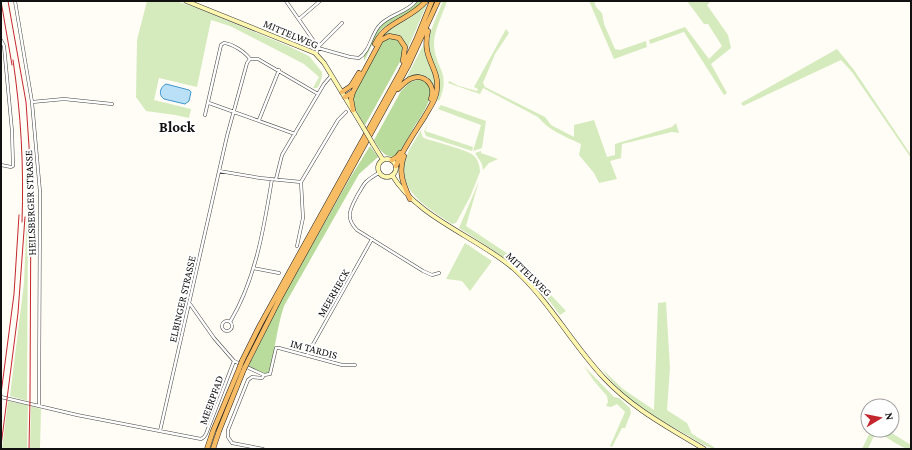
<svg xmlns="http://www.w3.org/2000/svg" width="912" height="450" viewBox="0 0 912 450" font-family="'Crimson Pro',serif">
	<rect width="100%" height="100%" fill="#fffdf5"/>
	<path fill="#d5ebbd" d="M147,1H176L197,8L288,46L309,56L322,72C323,77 320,84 317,88H313L319,77L304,64L230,26L211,20L197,87L159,78L154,100L191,109L189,118L175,115L146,111L136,97L137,40Z
		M443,1H447C443,13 434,31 434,43C434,68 452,71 439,101L437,100C445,75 432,70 429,49C427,33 438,15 443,1Z
		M589,1H594L596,7L602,13L604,24L615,49L620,50L646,41L647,47L614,59Z
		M687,1H711L707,5L728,35L731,48L711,64L727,93L724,95L684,32L650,44L649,40L685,27L709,59L722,46L708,24H704Z
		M427,2H428L407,50C404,37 395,31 382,36L395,25L420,10Z
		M506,29L509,33L495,54L483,83L485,87L545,117L551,125L574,137V125L594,120L607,157L615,155V144L672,127L676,123L679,133L672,132L622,144L621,158L610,161L617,179L599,183L594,173L579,155L581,144C566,137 548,130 538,117L483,88L480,94L448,83L449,81L459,86L477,91L478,89L474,87Z
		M424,44C424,60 438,74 434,91C431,72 419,74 405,80Z
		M837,49L854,70L911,155V158L852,72L841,60L743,106L741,103Z
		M441,105L486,121L482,148L473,151L481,125L438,109Z
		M428,124L425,131L473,147L472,151L426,136L424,131Z
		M421,130L422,136L424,138C435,142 465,149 473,155C478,159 480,166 480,172L470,197L456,223L452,224C430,209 394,190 406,158C409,148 416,139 421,130Z
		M481,151V153L498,159L489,163L483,170L482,164L475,153Z
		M479,181L466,226L520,262L566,311L560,315C549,300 537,285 523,273C503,256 481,242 459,228Z
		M27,214H28L27,401L10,396L24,283Z
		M465,243L492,261L470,291L462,281L446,279Z
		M666,302L670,368L667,410L687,423L692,434L714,447V449C706,447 697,441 689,436C658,419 623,400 602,369L623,389L654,410L658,303Z
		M584,366L614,397L619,398L630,408L631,413L625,428H622L612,447L610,446L625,412L617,404L611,407L606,406L608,402L607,396L594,381Z
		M8,401L28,405L27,449H2Z
		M31,406L41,409L40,449H30Z
		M871,430H887L911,445V449C900,449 887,436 876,431L868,449H862Z"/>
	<path fill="#b9dc9c" d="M415,1H423C411,14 392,19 381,30C374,39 369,51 364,61V53L377,27L384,20L413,3Z
		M386,38C402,38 405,46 401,60L365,125C359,116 352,106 354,95L378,45Z
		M421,79C443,87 421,116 414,127C409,136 404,146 398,154L392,157C382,155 379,148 374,140L401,91L410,82Z
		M370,146L378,157L359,174L284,306C277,327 275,350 269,372L265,374L248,367L281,300L350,178Z"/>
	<path fill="#b9e0f7" stroke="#3f96cf" d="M166,84L189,90L191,92L189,101L185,104L164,99C158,95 160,87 166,84Z"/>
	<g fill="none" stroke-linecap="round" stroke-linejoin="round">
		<defs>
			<path id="minor" d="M15,1L32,102L40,192L39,406
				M286,1L318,47L316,54
				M299,19L320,1
				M1,40L4,46L12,131L13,166L11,167L1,165
				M318,47L342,23
				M318,48L350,57L359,58C370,51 371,35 379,26C389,14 407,13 416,1
				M32,102L64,99L112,104
				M209,103L295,134
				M205,115L221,45L224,43C233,44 245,52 250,59
				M259,120L279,70
				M219,171L260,178L301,182
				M380,172C376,175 371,177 367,181C363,184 361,190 358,194C351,208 344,217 357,230L423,271L432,275L439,273
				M276,179L282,155L324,84L331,76
				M297,246L303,218L301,182L338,120L346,112
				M253,268L279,273
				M190,304L214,338L234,361L264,375
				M222 326a5 5 0 1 1 10 0a5 5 0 1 1-10 0Z
				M230,322C256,279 264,227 272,179
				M307,355L372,239
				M1,397L77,415L201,439L204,437L206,434L234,361
				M160,431L227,136L247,63L250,59H258L318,94
				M263,449L232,443L228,437V430L248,380L252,377L262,378L264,375L270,374L276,348H279L342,365H355"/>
			<path id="secondary" d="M186,1L315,53L324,63L363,127
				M373,144L383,160
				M378 168a9 9 0 1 1 18 0a9 9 0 1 1-18 0Z
				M392,175C418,218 475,236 513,268C549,300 571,343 604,378C633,409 668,427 704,449"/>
			<path id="trunk" d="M375,44C386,21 410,20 426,1
				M398,89C402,85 406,81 410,79C425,72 436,86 431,99
				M342,92L351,86L359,73
				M345,97L353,92
				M353,110L351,99L353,92L381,40L389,36L399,38L405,47L403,61
				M404,156C398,171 403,184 410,199
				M392,160L397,157L400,153
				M396,166C403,149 415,132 425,116C430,107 437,98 437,88C439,67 421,58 428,31
				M249,359L280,298L408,66L438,1
				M242,361L260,325L401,71L416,40L432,1
				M207,449L213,431L239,369
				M213,449L219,431L244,369"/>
		</defs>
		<use href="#minor" stroke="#444" stroke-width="3.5"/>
		<use href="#secondary" stroke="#333" stroke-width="5"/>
		<use href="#trunk" stroke="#222" stroke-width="5.5"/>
		<use href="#minor" stroke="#fff" stroke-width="2.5"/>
		<use href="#secondary" stroke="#fff6b0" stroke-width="4"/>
		<use href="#trunk" stroke="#f7bc64" stroke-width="4.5"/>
		<path stroke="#c4262e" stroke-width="1" d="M1,1L12,65
			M8,1L26,102L29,146L31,190L30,397L29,449
			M13,60C21,114 24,167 22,222
			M1,394L14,294L19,215
			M1,446L18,313L25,217"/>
		<defs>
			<path id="secondary-bridge" d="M363,127L373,144"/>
			<path id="trunk-bridge" d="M239,369L242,361
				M244,369L249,359"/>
		</defs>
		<use href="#secondary-bridge" stroke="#333" stroke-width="5" stroke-linecap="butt"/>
		<use href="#trunk-bridge" stroke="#222" stroke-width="5.5" stroke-linecap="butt"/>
		<use href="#secondary-bridge" stroke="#fff6b0" stroke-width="4"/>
		<use href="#trunk-bridge" stroke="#f7bc64" stroke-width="4.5"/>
	</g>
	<g text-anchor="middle" stroke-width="4" stroke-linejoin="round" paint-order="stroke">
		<g font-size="11" fill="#111" stroke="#fff">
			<text transform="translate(291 34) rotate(23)" y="4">MITTELWEG</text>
			<text transform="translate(30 203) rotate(-92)" y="4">HEILSBERGER STRASSE</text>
			<text transform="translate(529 274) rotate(44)" y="4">MITTELWEG</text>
			<text transform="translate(333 293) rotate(-60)" y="4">MEERHECK</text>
			<text transform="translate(182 299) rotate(-77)" y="4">ELBINGER STRASSE</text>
			<text transform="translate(314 349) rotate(15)" y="4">IM TARDIS</text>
			<text transform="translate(211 400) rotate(-70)" y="4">MEERPFAD</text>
		</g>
		<g font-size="15" font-weight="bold" fill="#111" stroke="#fff">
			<text x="177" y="132">Block</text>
		</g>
	</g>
	<rect width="912" height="450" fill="none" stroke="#111111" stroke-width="4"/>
	<g transform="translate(880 418) rotate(80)"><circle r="19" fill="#ffffff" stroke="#a0a0a0"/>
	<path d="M0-3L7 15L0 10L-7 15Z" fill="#c4262e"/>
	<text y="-6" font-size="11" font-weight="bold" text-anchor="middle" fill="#111111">N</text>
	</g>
</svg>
